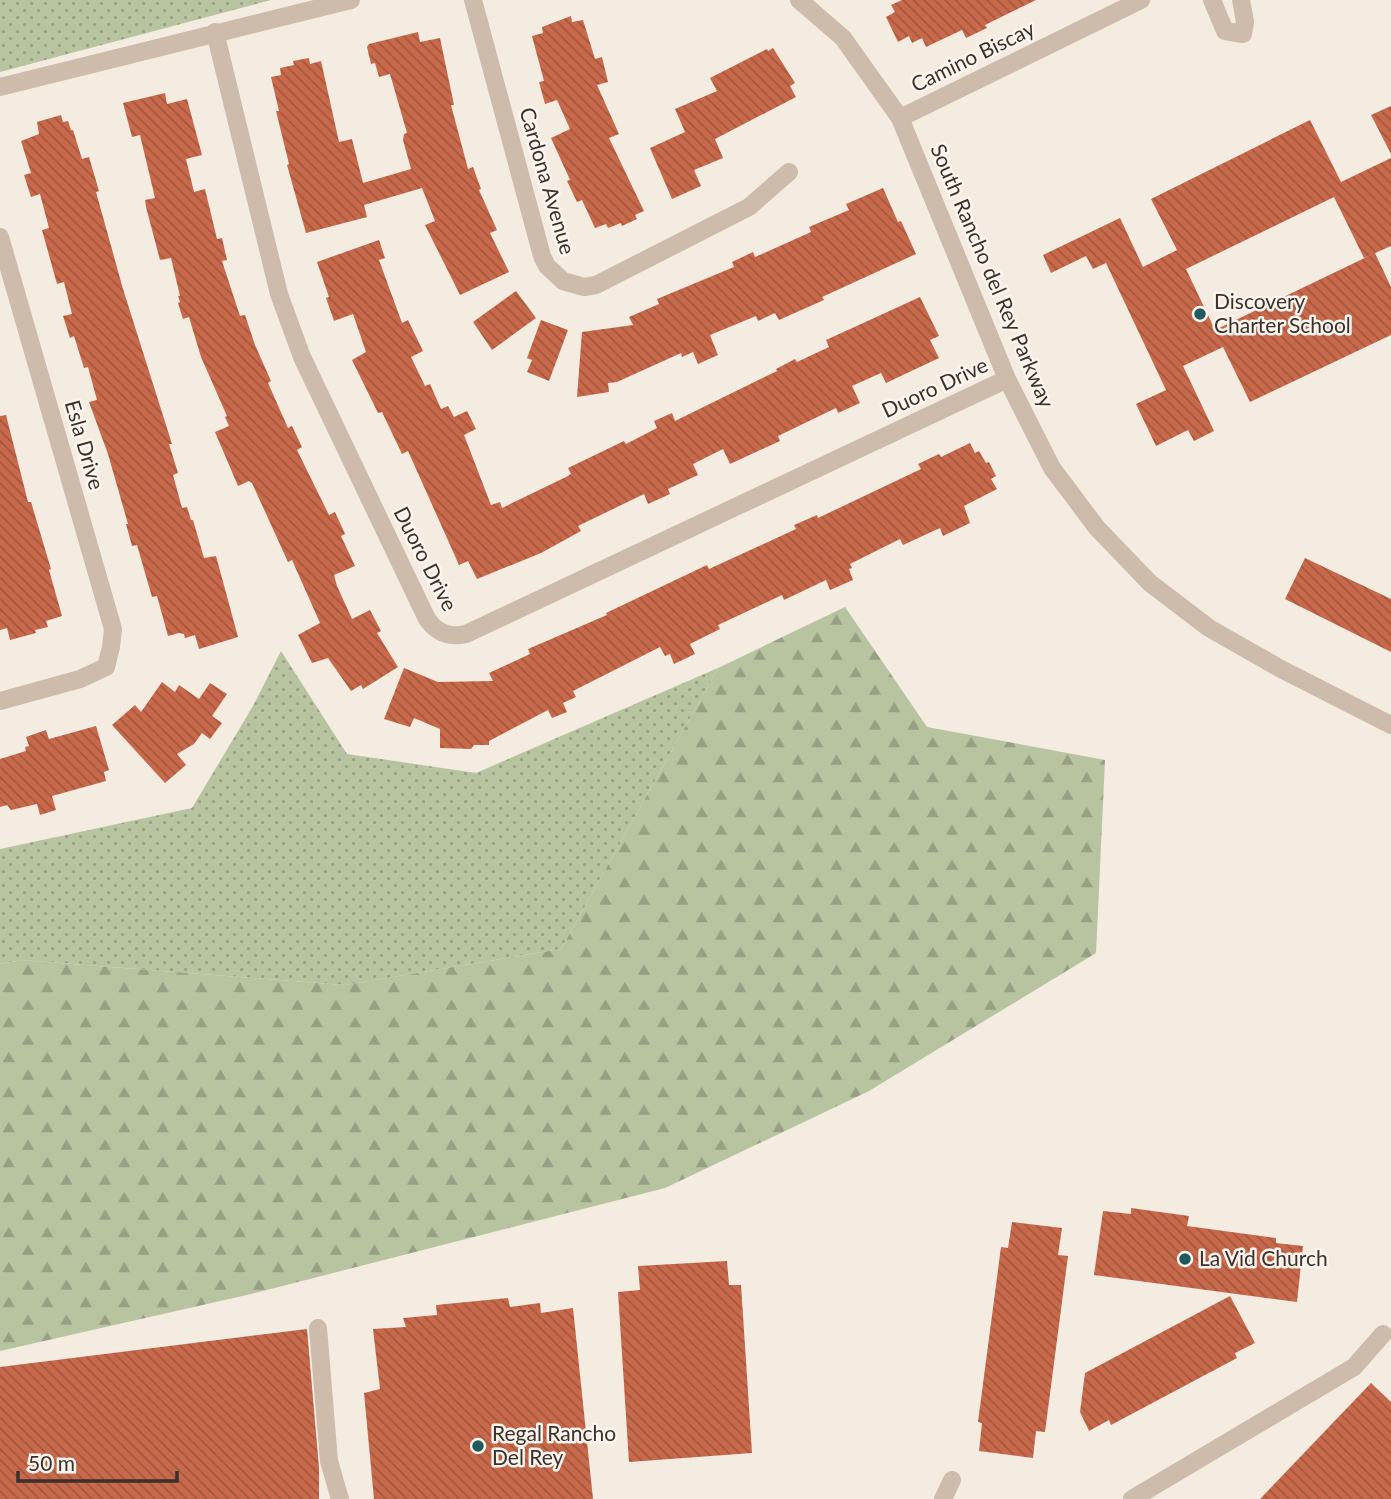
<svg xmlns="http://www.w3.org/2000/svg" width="1391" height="1499" viewBox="0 0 1391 1499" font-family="Lato,sans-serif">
	<defs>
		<pattern id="grass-dots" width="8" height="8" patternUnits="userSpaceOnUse" patternTransform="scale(1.75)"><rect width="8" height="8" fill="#b8c4a0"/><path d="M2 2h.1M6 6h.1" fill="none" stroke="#97a083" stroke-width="1.8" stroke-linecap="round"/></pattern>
		<pattern id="forest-firs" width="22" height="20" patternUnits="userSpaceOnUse" patternTransform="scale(1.75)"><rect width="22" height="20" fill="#b8c4a0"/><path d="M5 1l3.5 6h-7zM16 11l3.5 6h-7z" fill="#97a083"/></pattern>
		<pattern id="building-back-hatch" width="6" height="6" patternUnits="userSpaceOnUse" patternTransform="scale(1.75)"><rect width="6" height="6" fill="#c8694b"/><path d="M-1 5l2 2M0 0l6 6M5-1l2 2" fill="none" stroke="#a4573f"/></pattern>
	</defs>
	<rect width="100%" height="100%" fill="#f4ebe1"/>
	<path fill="url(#grass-dots)" d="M0,0H271L0,72Z
		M281,651L347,754L476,773L718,668L561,949L345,985L21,960L0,964V849L192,808L253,706Z"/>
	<path fill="url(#forest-firs)" d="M845,607L927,727L1105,760L1096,953L869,1091L665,1188L251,1294L0,1351V964L21,960L345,985L561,949L718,668Z"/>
	<path fill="url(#building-back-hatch)" d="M902,0H1036L985,25L987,28L966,38L962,30L926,47L922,38L912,43L909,36L898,42L886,17L895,12L891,5Z
		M571,16L572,22L583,20L595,59L602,57L608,82L597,85L619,134L609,138L644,211L635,215L637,219L622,226L621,223L608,228L606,224L595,228L582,200L577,202L567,181L570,180L551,138L570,129L557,100L545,104L539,82L544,81L532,36L543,33L542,27Z
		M418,32L420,42L440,38L454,105H451L468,169L473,167L481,189L479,190L497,230L490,233L509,272L460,295L425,225L435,221L422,188L364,205L367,217L306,233L287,165L289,164L276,111H279L271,77L281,75L280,68L294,65L293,61L309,58L310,64L321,61L339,142L352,139L363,183L411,169L403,140L404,134L407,133L390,74L379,77L375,63L371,64L367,47L369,44Z
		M773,48L795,83L790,86L796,97L715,139L723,158L694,170L701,186L672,199L650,148L685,132L675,109L717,91L710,78L767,49L768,51Z
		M165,93L167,104L187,99L202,155L186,159L194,192L205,189L217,239L222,238L227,260L222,261L240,316L245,315L255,345L271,381L268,383L288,428L292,426L302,447L297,450L329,515L335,512L345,534L341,536L355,566L334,575L337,586L352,619L370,610L381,631L377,633L398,667L363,689L361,685L351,691L328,658L312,663L298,635L320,623L292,560L288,562L252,483L249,481L238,486L215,432L229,426L225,417L227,416L201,357L189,317L183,319L178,303L180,302L178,296H180L171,258L160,260L146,207L145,200L155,198L140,135L132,137L123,103Z
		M1391,106V154L1371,115Z
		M61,115L63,122L68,121L71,130H73L82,159L89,157L99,191L96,192L123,289L172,444H169L178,473L173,475L182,508L187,507L191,520H193L204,558L216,556L238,637L199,649L195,635L185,638L184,634L179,633L168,636L157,596L152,597L137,545L132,546L126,524H128L108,454L89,402L97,400L88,367L84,368L74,336L70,338L63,316L72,314L64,282L57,284L42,230L49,228L40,194L31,197L24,175L31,173L21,141L39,134L37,122Z
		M1310,120L1341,182L1391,158V246L1364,258L1334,197L1186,269L1215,330L1375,253L1391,287V335L1250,402L1223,347L1183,366L1214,431L1194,441L1188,430L1156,446L1136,404L1166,390L1106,263L1093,269L1086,256L1051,273L1043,255L1120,218L1143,267L1177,250L1151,199Z
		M883,188L898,222L901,221L916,254L822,297L824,300L779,320L775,313L758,321L756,316L710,335L718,355L698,364L693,352L682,357L681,353L617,382L608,383L609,392L577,397L582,332L633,325L629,317L659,304L657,299L734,267L732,262L753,252L755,257L811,232L809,227L849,210L846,204Z
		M379,240L385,258L379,260L402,323L408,320L423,351L411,357L425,386L430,384L441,409L448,406L454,417L467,411L476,429L464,435L491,505L500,502L502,508L566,477L571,474L568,468L624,441L626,444L657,428L654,421L672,413L675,421L777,371L776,369L795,359L797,362L829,347L826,340L920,297L939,336L930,340L939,358L886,383L881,373L852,386L860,403L838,413L836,408L778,436L780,441L730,464L723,449L693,464L698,475L668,489L670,494L648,504L644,494L578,526L581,531L541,553L477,579L468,561L459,565L408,451L402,454L382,412L378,413L352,360L366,352L353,314L334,321L326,298L329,297L317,262Z
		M516,291L536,318L492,350L473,322Z
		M541,320L568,330L549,381L527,372L532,360L527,358Z
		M6,415L28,502H31L51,569L49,570L62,616L46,621L48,627L35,630L36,633L10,640L7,628L0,630V416Z
		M970,443L975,453L979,451L986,463L989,462L996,476L991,479L997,489L964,506L970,523L943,536L940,528L903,545L900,539L850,564L852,568L849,569L853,580L830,590L826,580L784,600L782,595L718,625L720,629L690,644L695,654L674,664L670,654L665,656L660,647L573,691L576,697L563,703L567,712L552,718L548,710L489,741V745H474L471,749L440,748V729L414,718L410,727L384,719L404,668L438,682L493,681L489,673L530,654L528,649L607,615L606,613L627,603L707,565L709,569L796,529L794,525L817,515L818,518L921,469L918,464L939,454L941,457Z
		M1305,558L1391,599V652L1285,599Z
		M162,682L175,692L179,685L199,699L210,683L227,694L212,716L222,723L210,739L202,733L194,744L177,754L186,765L165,783L112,725L135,705L141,712Z
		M96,726L109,770L104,772L106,781L52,796L56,810L40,815L37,804L11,810L7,805L0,807V759L26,751L25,747L29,746L26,737L46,730L49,739Z
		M1131,1208L1189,1216L1187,1226L1276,1238V1243L1303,1246L1297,1302L1094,1275L1103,1211L1131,1214Z
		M1012,1222L1062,1228L1058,1255L1068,1256L1045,1432L1036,1431L1033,1458L979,1451L982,1423L978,1422L1001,1247L1008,1248Z
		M727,1261L729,1285H741L752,1453L629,1462L618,1292L640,1290L638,1266Z
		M1230,1296L1255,1343L1235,1353L1237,1358L1111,1425L1109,1420L1089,1431L1080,1412L1085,1373Z
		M508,1298L510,1307L540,1303L541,1313L573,1308L593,1499H374L364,1393L380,1389L373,1329L406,1327L403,1318L437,1315L436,1305Z
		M307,1329L319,1468V1499H0V1367Z
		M1371,1383L1391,1402V1499H1260Z"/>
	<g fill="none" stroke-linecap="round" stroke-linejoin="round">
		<path stroke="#cdbbac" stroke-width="18" d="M473,0L542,256L547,266L563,281L584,287L596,285L749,207L789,172
			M799,0L843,38L900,118L1007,379L1052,468L1097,528L1150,583L1209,628L1281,669L1391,725
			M1212,0L1225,31L1243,34L1245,22L1241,0
			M215,32L279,294L302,357L427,619C437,633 449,638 466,634L1007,379
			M0,87L351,0
			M900,118L1141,0
			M0,237L113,629L111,647L106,667L80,679L0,701
			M318,1328L329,1461L340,1499
			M943,1499L952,1480
			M1132,1499L1354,1367L1383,1334"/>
	</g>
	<g fill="#1f5a5e" stroke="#fbf5ee" stroke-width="2.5">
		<circle cx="1200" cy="314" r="7"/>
		<circle cx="1185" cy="1259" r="7"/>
		<circle cx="478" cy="1446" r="7"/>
	</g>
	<g text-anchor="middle" stroke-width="5" stroke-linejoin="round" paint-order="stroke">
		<g font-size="21" fill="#3b302b" stroke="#fbf5ee">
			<text transform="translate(973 57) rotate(-26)" y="7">Camino Biscay</text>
			<text transform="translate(547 181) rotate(74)" y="7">Cardona Avenue</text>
			<text transform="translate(992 276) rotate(67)" y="7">South Rancho del Rey Parkway</text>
			<text transform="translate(935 388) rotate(-25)" y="7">Duoro Drive</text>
			<text transform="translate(84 445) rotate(74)" y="7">Esla Drive</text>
			<text transform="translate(425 559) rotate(63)" y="7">Duoro Drive</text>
		</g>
		<g font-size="21" fill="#3b302b" stroke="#fbf5ee" text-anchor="start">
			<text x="1214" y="309">Discovery<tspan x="1214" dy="24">Charter School</tspan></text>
			<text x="1199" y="1266">La Vid Church</text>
			<text x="492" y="1441">Regal Rancho<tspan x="492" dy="24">Del Rey</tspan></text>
		</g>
	</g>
	<path d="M18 1471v10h159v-10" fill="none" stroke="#3b302b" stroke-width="3.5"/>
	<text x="28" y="1471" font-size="21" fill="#3b302b" stroke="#fbf5ee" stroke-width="5" paint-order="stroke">50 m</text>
</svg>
